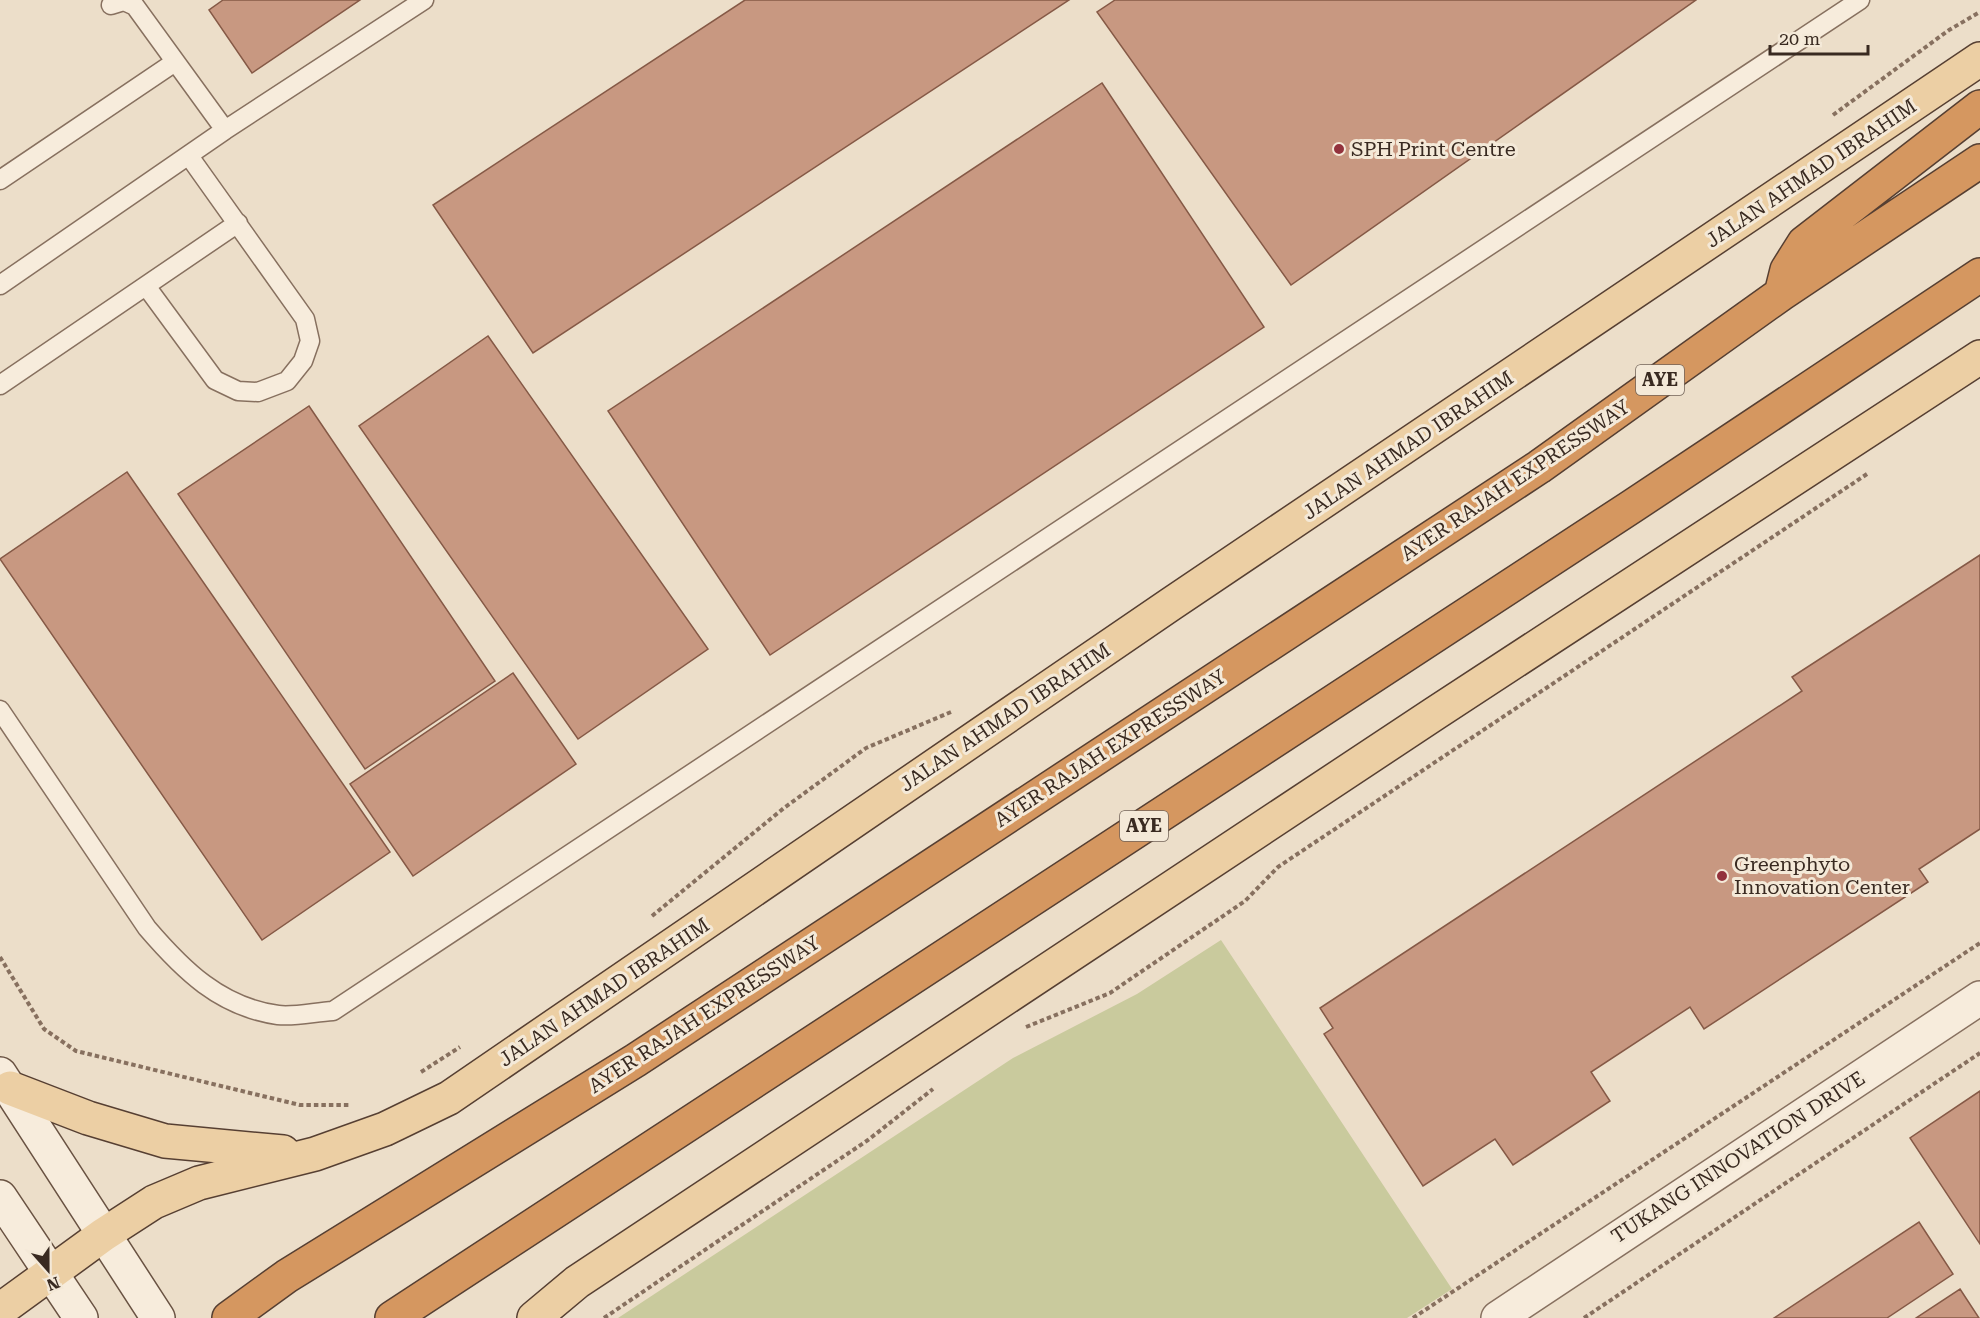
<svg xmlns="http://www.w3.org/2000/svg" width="1980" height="1318" viewBox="0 0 1980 1318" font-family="'Roboto Serif',serif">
	<rect width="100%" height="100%" fill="#ecdec9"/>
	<path fill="#c9ca9d" d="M1221,940L1452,1289L1407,1318H618L1013,1058L1137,994Z"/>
	<path fill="#c89881" stroke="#855946" stroke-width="1.5" d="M223,0H360L252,73L209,10Z
		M745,0H1069L533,353L433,205Z
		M1115,0H1696L1291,285L1097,12Z
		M1102,83L1264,327L770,655L608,411Z
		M488,336L708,649L578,739L359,426Z
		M309,406L495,681L365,769L178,494Z
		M127,472L390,852L262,940L0,559Z
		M1980,555V829L1919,869L1928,882L1704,1029L1690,1007L1591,1072L1610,1101L1513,1165L1495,1139L1423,1186L1324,1034L1333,1028L1320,1008L1802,691L1792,677Z
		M513,673L576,764L413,876L350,784Z
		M1980,1091V1244L1910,1138Z
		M1919,1222L1953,1274L1887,1318H1774Z
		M1960,1289L1979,1318H1916Z"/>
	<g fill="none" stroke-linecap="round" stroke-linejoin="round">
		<defs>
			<path id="lane" d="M111,5L124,1L135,6L225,130
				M0,180L175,62
				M0,285L225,130L424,0
				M146,286L215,380L238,391L258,392L287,381L303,361L310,341L305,319L189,156
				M0,385L238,223
				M0,710L147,928C183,970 220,1007 278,1015C295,1017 315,1012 333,1011L1860,0"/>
			<path id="street" d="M1498,1318L1980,998"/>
			<path id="secondary" d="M0,1074L158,1318
				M0,1197L81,1318"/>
			<path id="primary" d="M10,1088L88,1118L165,1141L283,1152
				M0,1310L103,1235L154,1202L199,1183L315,1154L385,1129L449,1098L1171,604L1980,59
				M534,1318L577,1282L1434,714L1980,357"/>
			<path id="highway" d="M1781,294L1787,270L1804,243L1980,107
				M229,1318L287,1276L636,1060L1539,467L1781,294L1980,161
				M392,1318L1631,507L1980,275"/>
		</defs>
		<use href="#lane" stroke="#87705f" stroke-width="21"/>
		<use href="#street" stroke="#87705f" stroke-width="36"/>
		<use href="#secondary" stroke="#695242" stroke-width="36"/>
		<use href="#primary" stroke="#563f32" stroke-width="36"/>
		<use href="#highway" stroke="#563f32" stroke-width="36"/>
		<path stroke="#87705f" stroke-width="4" stroke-dasharray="4.5 3" stroke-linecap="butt" d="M1833,115L1949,30L1980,12
			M652,916L784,808L866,748L951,712
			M0,957L44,1029L76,1051L300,1105H349
			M1026,1027L1110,993L1245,901L1278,867L1867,474
			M421,1072L460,1047
			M604,1318L868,1140L933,1089
			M1413,1318L1980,943
			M1584,1318L1980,1053"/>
		<use href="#lane" stroke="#f7ecdc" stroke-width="18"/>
		<use href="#street" stroke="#f7ecdc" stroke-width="33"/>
		<use href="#secondary" stroke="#f7ecdc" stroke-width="33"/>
		<use href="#primary" stroke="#eccfa4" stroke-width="33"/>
		<use href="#highway" stroke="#d59760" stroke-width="33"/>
	</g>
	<g fill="#93323c" stroke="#f4e9d8" stroke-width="2">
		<circle cx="1339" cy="149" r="6"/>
		<circle cx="1722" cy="876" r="6"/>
	</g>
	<g text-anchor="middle" stroke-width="6" stroke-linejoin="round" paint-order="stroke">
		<g fill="#f4e9d8" stroke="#716358" stroke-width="1.5">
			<rect x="1636" y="365" width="48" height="30" rx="4.5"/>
			<rect x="1120" y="811" width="48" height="30" rx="4.5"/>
		</g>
		<g font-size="18" font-weight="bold" fill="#392a21">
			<text x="1660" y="386">AYE</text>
			<text x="1144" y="832">AYE</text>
		</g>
		<g font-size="20" fill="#392a21" stroke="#f4e9d8" text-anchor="start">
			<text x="1351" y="156">SPH Print Centre</text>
			<text x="1734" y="871">Greenphyto<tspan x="1734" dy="23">Innovation Center</tspan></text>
		</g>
		<g font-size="20" fill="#392a21" stroke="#f4e9d8">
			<text transform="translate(1811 173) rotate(-34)" y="7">JALAN AHMAD IBRAHIM</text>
			<text transform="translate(1408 445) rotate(-34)" y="7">JALAN AHMAD IBRAHIM</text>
			<text transform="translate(1515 480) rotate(-34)" y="7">AYER RAJAH EXPRESSWAY</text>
			<text transform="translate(1005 717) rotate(-34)" y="7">JALAN AHMAD IBRAHIM</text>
			<text transform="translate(1110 748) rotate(-33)" y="7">AYER RAJAH EXPRESSWAY</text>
			<text transform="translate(604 992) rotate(-34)" y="7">JALAN AHMAD IBRAHIM</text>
			<text transform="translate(704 1014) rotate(-33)" y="7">AYER RAJAH EXPRESSWAY</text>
			<text transform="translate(1738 1157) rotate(-33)" y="7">TUKANG INNOVATION DRIVE</text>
		</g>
	</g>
	<g transform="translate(48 1270) rotate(159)" stroke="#f4e9d8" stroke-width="4.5" paint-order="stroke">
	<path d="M0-4.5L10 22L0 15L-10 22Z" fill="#392a21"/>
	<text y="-9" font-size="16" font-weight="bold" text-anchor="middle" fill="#392a21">N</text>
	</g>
	<path d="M1770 45v9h98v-9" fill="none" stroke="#392a21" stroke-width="3"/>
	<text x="1779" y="45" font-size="18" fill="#392a21" stroke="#f4e9d8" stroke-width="4.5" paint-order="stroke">20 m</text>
</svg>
